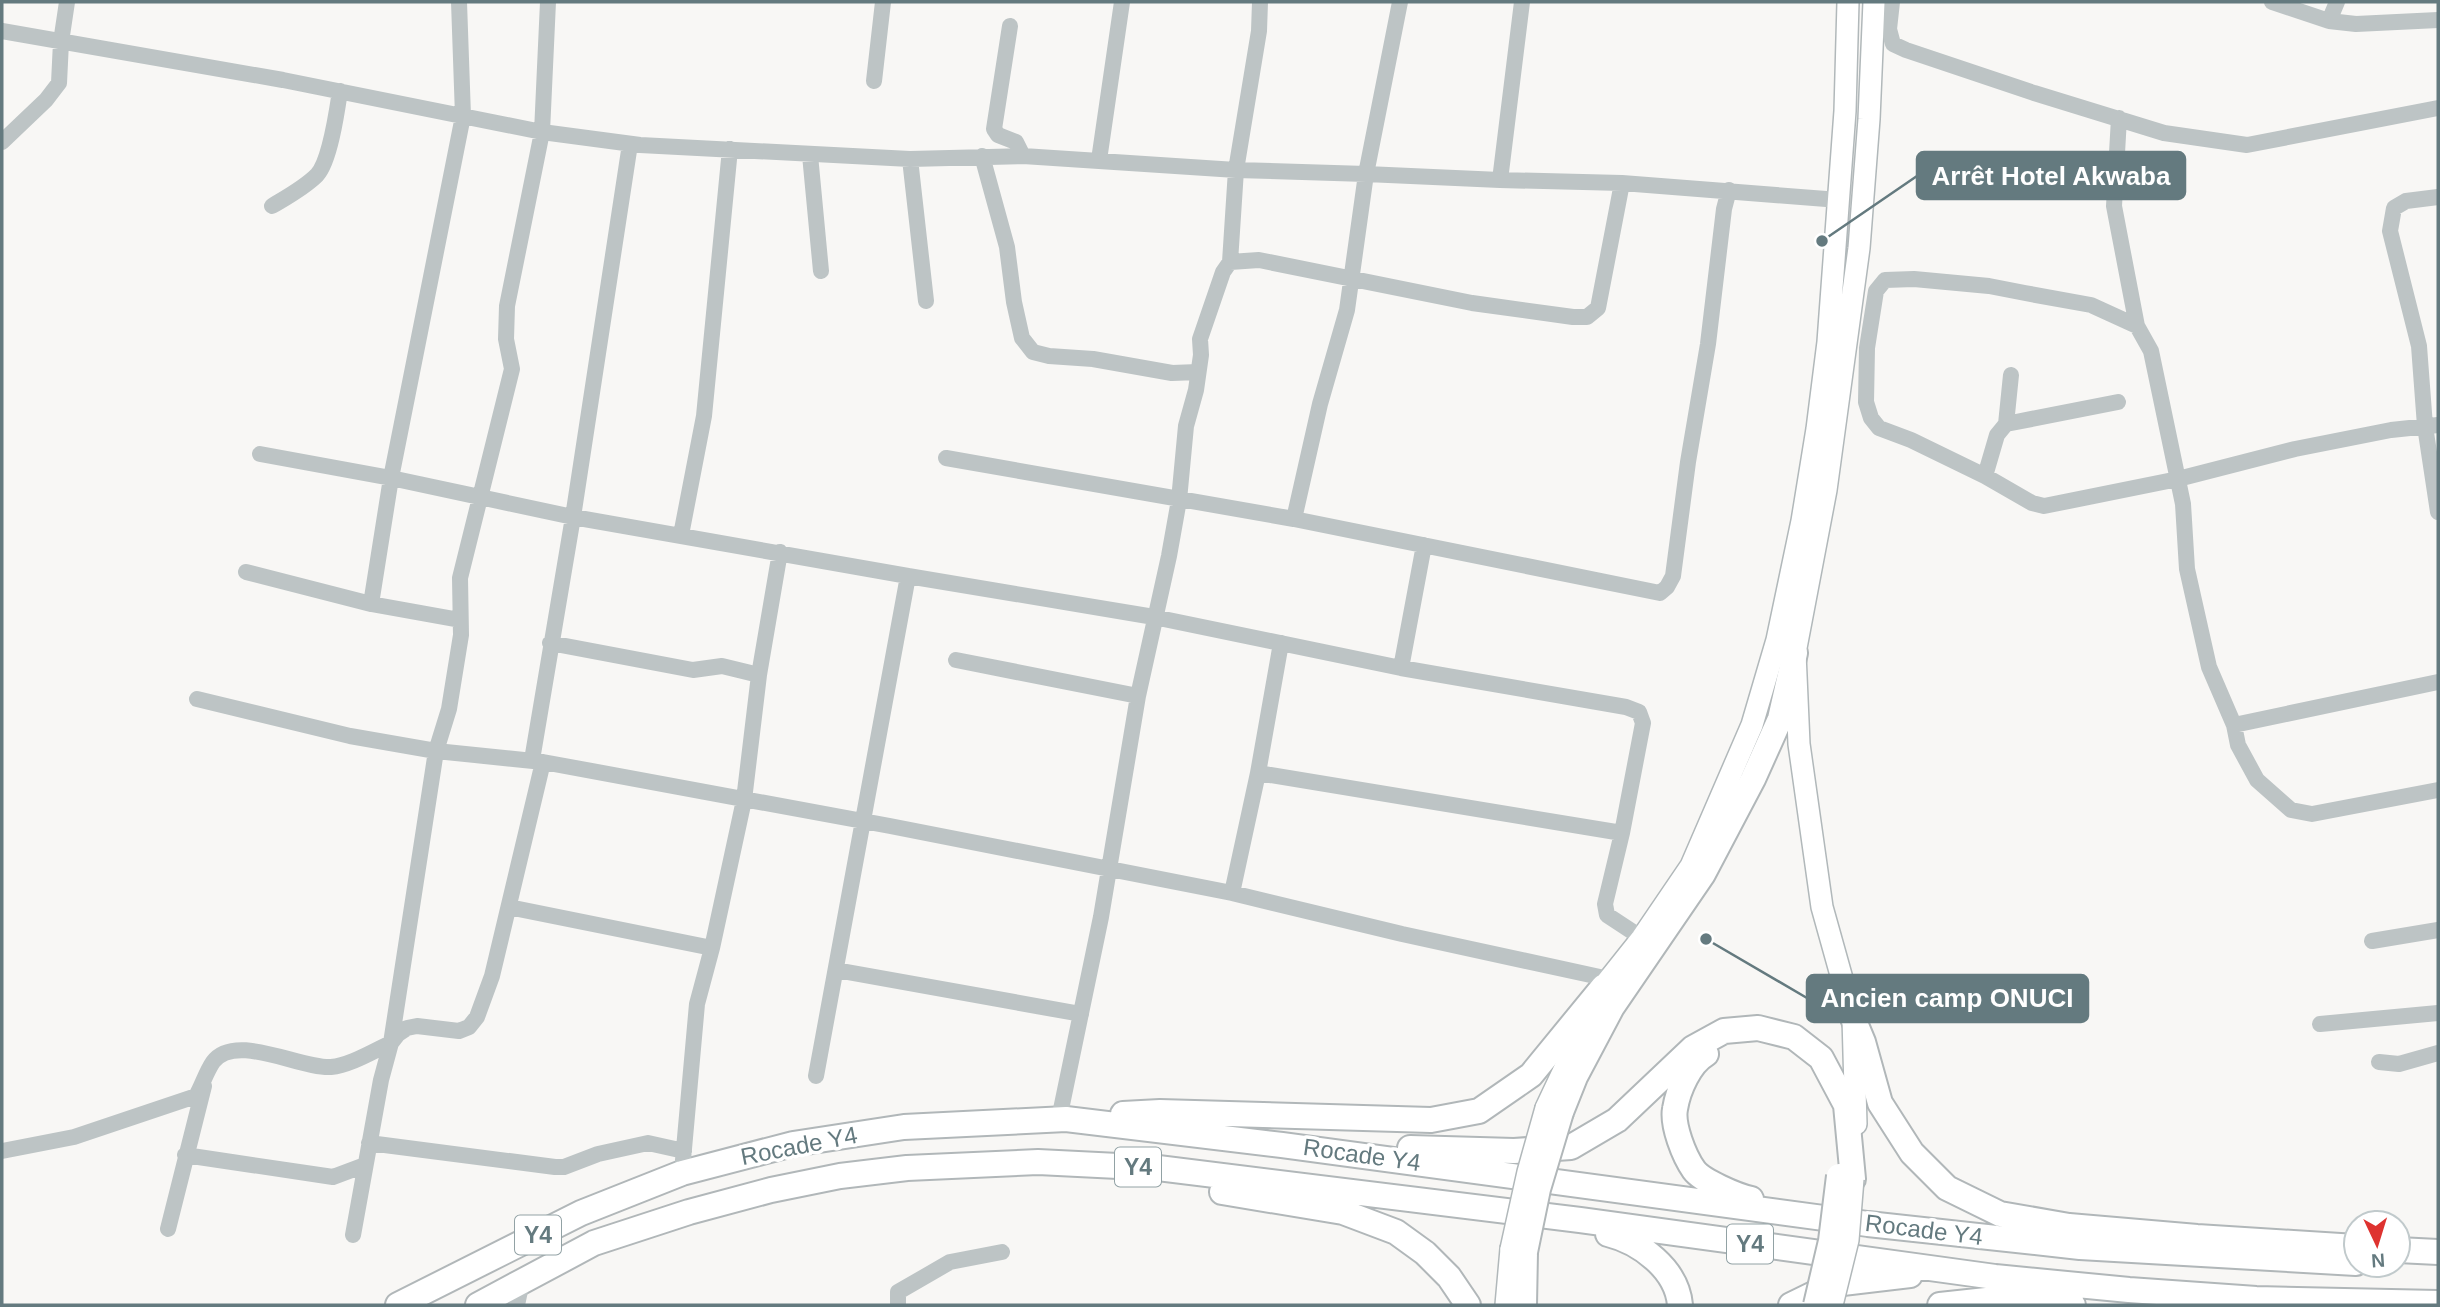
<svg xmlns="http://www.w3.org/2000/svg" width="2440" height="1307" viewBox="0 0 2440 1307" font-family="Arial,sans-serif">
	<rect width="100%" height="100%" fill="#f8f7f5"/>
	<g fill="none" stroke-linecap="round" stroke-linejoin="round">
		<defs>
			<path id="major" d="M1546,1108L1603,987L1642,938L1691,866L1752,725L1777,640L1802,521L1817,429L1828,342L1845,111L1848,2
				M1856,1124L1853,1018L1822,907L1799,744L1795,653L1826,490L1859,248L1869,119L1874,2
				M1506,1305L1511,1249"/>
			<path id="highway" d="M1853,1018L1863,1042L1880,1103L1912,1153L1947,1188L2000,1214L2069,1226L2197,1237L2356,1247
				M1706,1054C1690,1063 1678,1090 1675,1109C1672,1125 1684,1156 1694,1170C1702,1181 1737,1196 1751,1199
				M1561,1112L1575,1077L1612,1007L1703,874L1753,779L1780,719L1795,653
				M1123,1114L1160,1112L1431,1120L1479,1111L1531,1075L1603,987
				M1410,1148L1514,1151L1571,1147L1617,1120L1693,1048L1724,1031L1758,1028L1794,1037L1821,1058L1846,1105L1853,1179
				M1222,1192L1343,1212L1396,1232L1425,1253L1449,1277L1468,1305
				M1608,1234C1640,1242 1677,1269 1680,1305
				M2398,1250L2438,1252
				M398,1305L581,1213L682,1173L793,1144L904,1127L1066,1119L1282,1145L1868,1224L2080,1247L2356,1263
				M478,1305L594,1243L689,1212L771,1190L840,1176L907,1168L1038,1162L1158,1168L1580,1220L1995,1277L2129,1290L2256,1299L2438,1303
				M1524,1305L1525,1252
				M1791,1305L1834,1284L1910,1275
				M1940,1305L2005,1298L2073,1305"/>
		</defs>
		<use href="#major" stroke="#b1b8ba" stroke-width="24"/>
		<use href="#highway" stroke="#b1b7b9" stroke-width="28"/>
		<path stroke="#bdc4c5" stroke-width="16" d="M1892,2L1889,29L1893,44L1906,50L2034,93L2164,133L2247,145L2438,108
			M2272,2L2329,21L2337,2
			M2329,21L2356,24L2438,20
			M1010,26L994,129L998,135L1016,142L1023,156
			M2,31L283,80L542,132L640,145L910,159L1023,156L1236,170L1366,174L1400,2
			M874,81L883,2
			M2119,118L2114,206L2137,326L2151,351L2183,504L2187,569L2209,667L2234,725L2438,682
			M2,142L46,100L59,83L61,42L67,2
			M810,155L821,271
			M982,156L1007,247L1014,302L1022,338L1033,352L1049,356L1093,359L1172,373L1198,372
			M910,159L926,301
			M1099,160L1122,2
			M1500,180L1522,2
			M2438,197L2406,201L2394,208L2390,231L2419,346L2425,426L2438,512
			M272,206C287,197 304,188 317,175C330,161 337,111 340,91
			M1230,262L1236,170L1259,31L1260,2
			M2137,326L2091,305L2025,293L1989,286L1914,279L1885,280L1876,291L1867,348L1866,402L1871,418L1879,428L1911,440L1985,476L2032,503L2044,506L2178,479L2295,449L2391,430L2438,425
			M2006,424L2011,375
			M260,454L391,478L573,517L908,576
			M946,458L1294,519L1660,593L1667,587L1673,576L1688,462L1708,344L1724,209L1729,190
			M1985,476L1997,435L2006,424L2118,402
			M1294,519L1320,404L1347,310L1366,174L1500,180L1622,183L1839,200
			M681,535L704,416L730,149
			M246,572L371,604L460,620
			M371,604L391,478L463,116L459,2
			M550,643L693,670L722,666L759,675
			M1281,643L1258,773L1622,833
			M956,660L1138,696
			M1401,668L1424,545
			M197,699L350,736L436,751L543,762L890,826L1232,893L1402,934L1609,979
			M2234,725L2238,745L2257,780L2291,810L2312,814L2438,790
			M532,760L573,517L630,144
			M1232,893L1258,773
			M509,907L712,948L744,800L759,675L780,552
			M2372,941L2438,930
			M836,970L1081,1014
			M2320,1024L2438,1013
			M2379,1062L2399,1064L2438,1053
			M816,1076L908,576L1154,617L1401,668L1626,707L1639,712L1643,723L1622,833L1605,904L1607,915L1642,938
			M1059,1119L1101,917L1138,696L1169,556L1179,500L1186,426L1196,390L1201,355L1200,339L1223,272L1230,262L1259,260L1472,303L1573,317H1587L1598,308L1622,183
			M369,1143L555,1167H564L598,1154L648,1143L684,1151
			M2,1151L74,1137L196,1096C202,1086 206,1072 213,1062C235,1032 301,1069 331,1067C351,1065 373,1051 391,1043L436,751L449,709L461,635L460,578L512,369L506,339L507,306L542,132L548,2
			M185,1155L333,1177L365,1165
			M683,1160L697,1004L712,948
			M168,1229L204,1086
			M353,1235L381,1080L391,1043L398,1034L407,1028L417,1026L459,1031L469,1027L477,1017L492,976L543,762
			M517,1305L522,1281
			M898,1305V1292L950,1262L1002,1252"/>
		<use href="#major" stroke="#fff" stroke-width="21"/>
		<use href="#highway" stroke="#fff" stroke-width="24"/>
		<defs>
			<path id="major-bridge" d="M1511,1249L1528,1172L1546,1108
				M1832,1305L1848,1240L1853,1179"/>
			<path id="highway-bridge" d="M1525,1252L1538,1189L1561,1112
				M1816,1305L1831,1241L1839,1176"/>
		</defs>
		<use href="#major-bridge" stroke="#b1b8ba" stroke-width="24" stroke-linecap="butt"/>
		<use href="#highway-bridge" stroke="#b1b7b9" stroke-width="28" stroke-linecap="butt"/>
		<use href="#major-bridge" stroke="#fff" stroke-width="21"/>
		<use href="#highway-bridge" stroke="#fff" stroke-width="24"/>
	</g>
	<g text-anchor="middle" stroke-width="7" stroke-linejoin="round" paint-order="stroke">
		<g fill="#fff" stroke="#92a2a5" stroke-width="2">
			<rect x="1115" y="1147.5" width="46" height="39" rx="5"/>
			<rect x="515" y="1215.5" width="46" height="39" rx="5"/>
			<rect x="1727" y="1224.5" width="46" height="39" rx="5"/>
		</g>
		<g font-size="23" font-weight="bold" fill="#647a7f">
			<text x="1138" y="1175">Y4</text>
			<text x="538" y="1243">Y4</text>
			<text x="1750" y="1252">Y4</text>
		</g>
		<g font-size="24" fill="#647a7f" stroke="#fff">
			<text transform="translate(799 1146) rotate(-11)" y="8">Rocade Y4</text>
			<text transform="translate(1362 1155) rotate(8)" y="8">Rocade Y4</text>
			<text transform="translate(1924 1230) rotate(7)" y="8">Rocade Y4</text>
		</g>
	</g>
	<path fill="none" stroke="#647a7f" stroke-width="2.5" d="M1822 241L1917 176M1706 939L1807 998"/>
	<g fill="#647a7f" stroke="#fff" stroke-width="2.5">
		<circle cx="1822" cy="241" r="7"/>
		<circle cx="1706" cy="939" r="7"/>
	</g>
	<g fill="#647a7f" stroke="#647a7f" stroke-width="2.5">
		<rect x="1917" y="152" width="268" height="47" rx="7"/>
		<rect x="1807" y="975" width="281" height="47" rx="7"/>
	</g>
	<g font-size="26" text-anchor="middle" font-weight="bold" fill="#fff">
		<text x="2051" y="185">Arrêt Hotel Akwaba</text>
		<text x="1947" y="1007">Ancien camp ONUCI</text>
	</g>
	<rect width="2440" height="1307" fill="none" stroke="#647a7f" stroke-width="7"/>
	<g transform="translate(2377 1244) rotate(176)"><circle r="33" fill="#ffffff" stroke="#c1cacc" stroke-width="2"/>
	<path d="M0-5L12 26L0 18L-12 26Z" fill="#de3330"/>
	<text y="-10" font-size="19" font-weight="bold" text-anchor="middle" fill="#647a7f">N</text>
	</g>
</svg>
